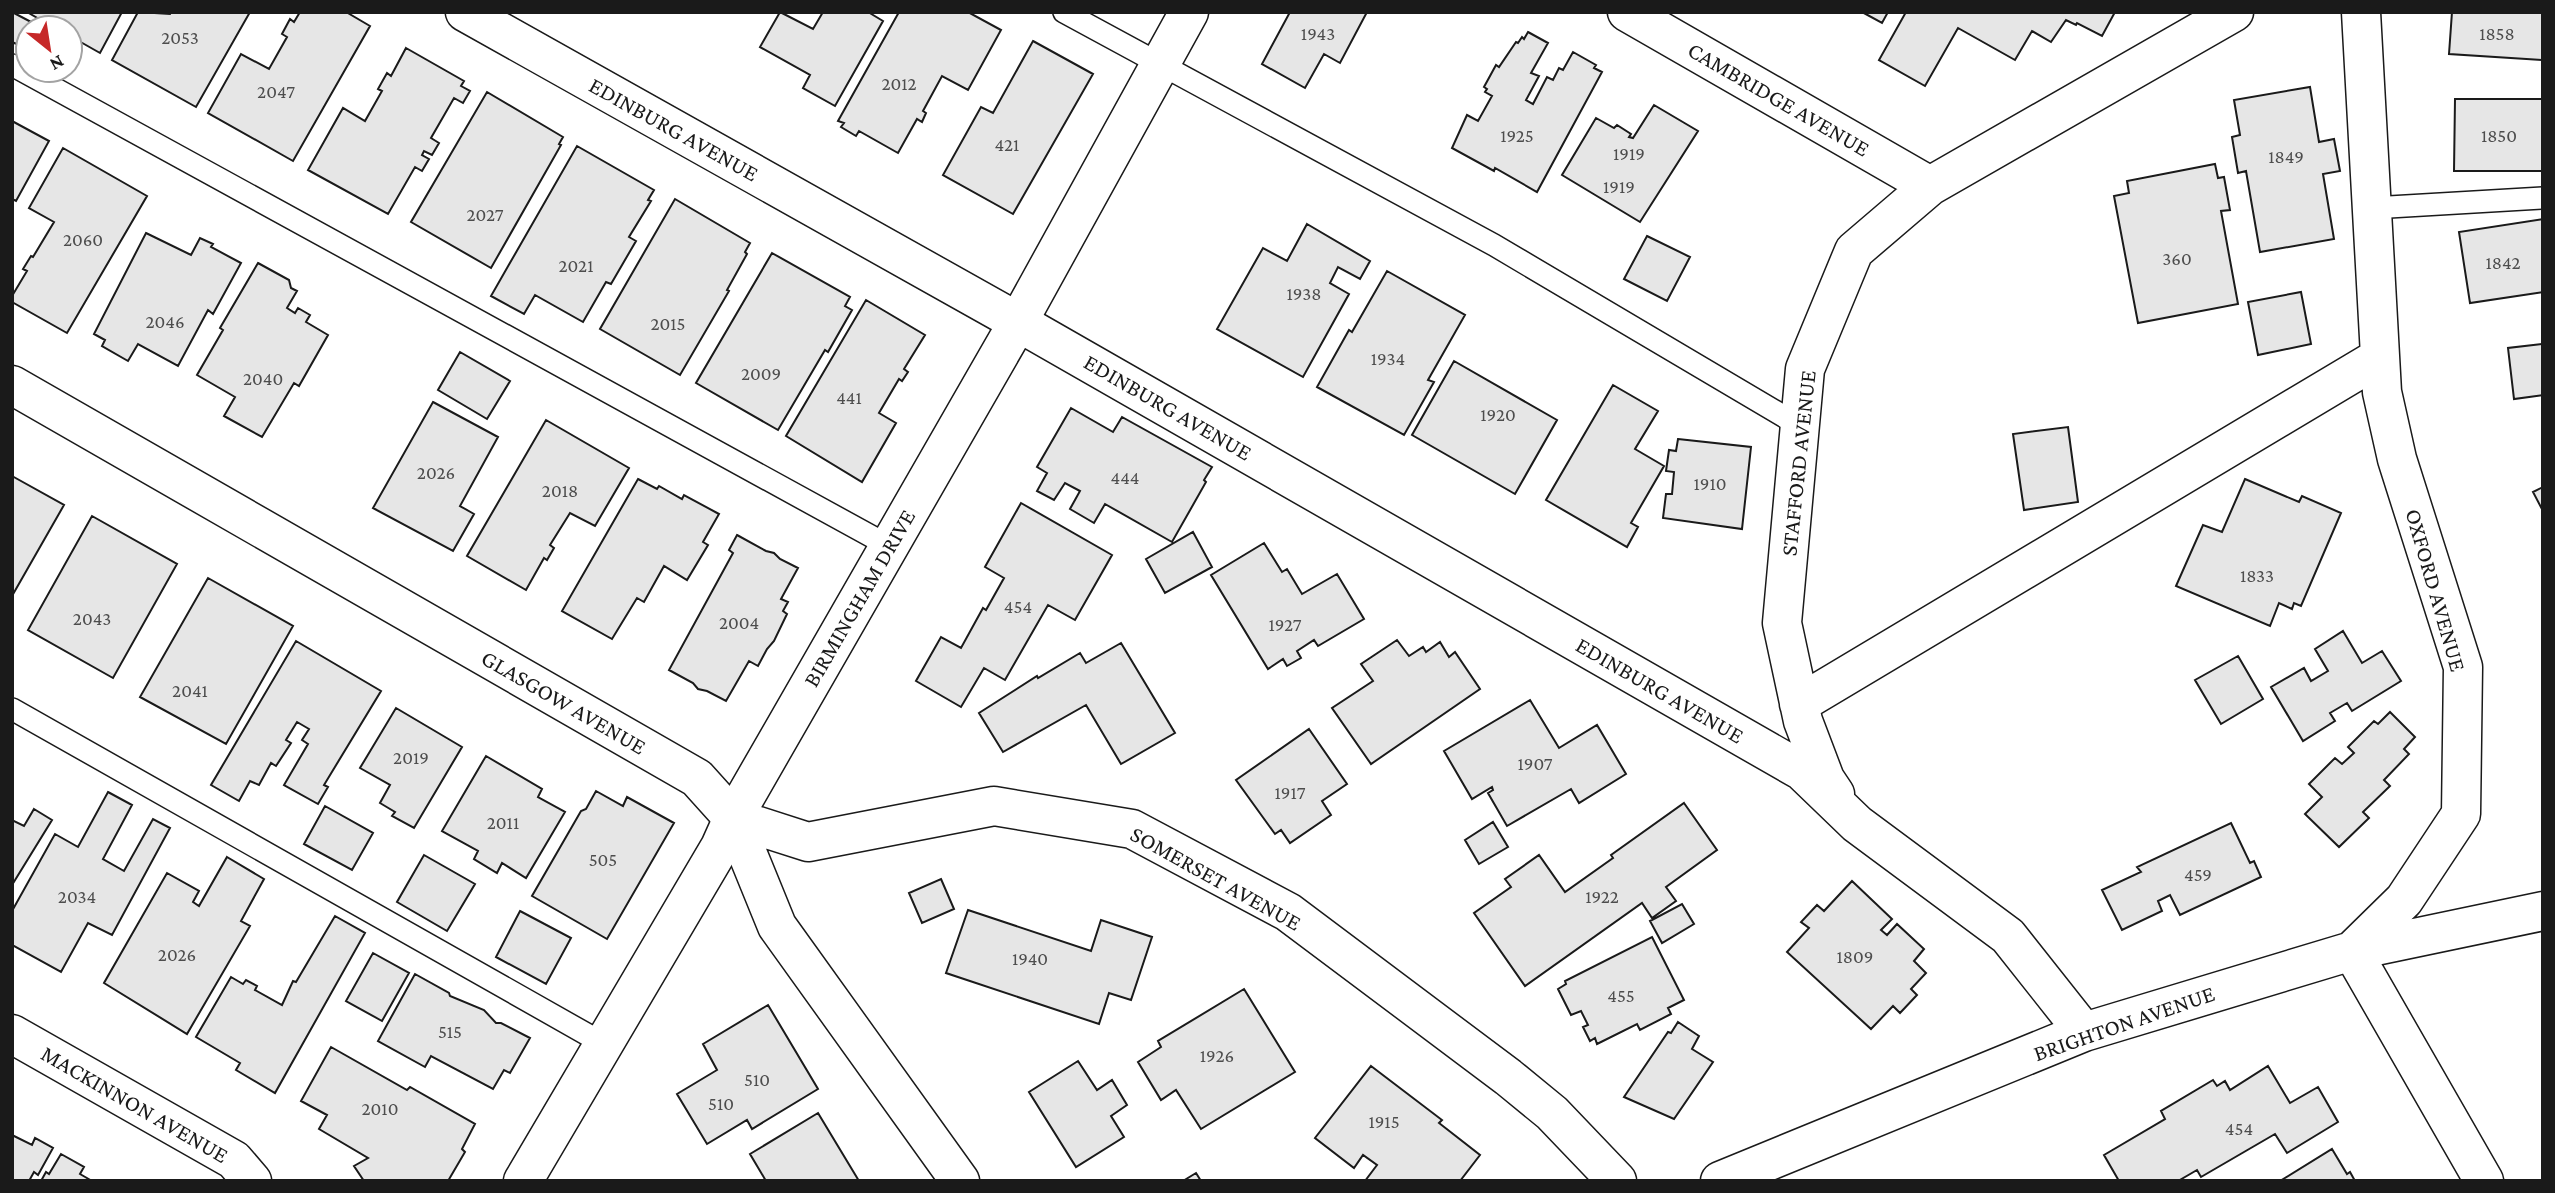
<svg xmlns="http://www.w3.org/2000/svg" width="2555" height="1193" viewBox="0 0 2555 1193" font-family="'Crimson Pro',serif">
	<rect width="100%" height="100%" fill="#fff"/>
	<path fill="#e6e6e6" stroke="#1a1a1a" stroke-width="2" d="M12,12L35,24L33,28H28V38L23,47L12,42Z
		M27,12H122L100,53L70,36V28H55Z
		M138,12L170,14L171,12H250L196,107L112,60Z
		M300,12H346L370,26L293,161L208,113L241,54L269,69L287,37L282,34L290,19L294,22Z
		M780,12L813,29L823,12H868L883,21L835,106L803,88L810,75L760,47Z
		M899,12H968L1001,30L968,90L942,76L923,111L926,113L922,122L917,119L898,153L859,131L856,136L841,127L844,123L838,121Z
		M1290,12H1367L1340,63L1324,54L1305,88L1262,64Z
		M1862,12H1888L1882,23Z
		M1906,12H2115L2102,36L2077,23L2076,25L2066,20L2051,42L2032,31L2015,60L1958,28L1925,86L1879,60Z
		M2452,12H2543V60L2449,54Z
		M1528,32L1548,43L1531,73L1539,76L1526,100L1533,104L1547,77L1553,80L1559,68L1563,70L1573,52L1596,65L1594,68L1602,72L1537,192L1495,168L1494,171L1452,148L1467,115L1478,121L1492,96L1485,92L1487,89L1484,87L1496,65L1499,67L1516,42L1518,43L1522,37L1524,39Z
		M1033,41L1093,74L1013,214L943,175L981,107L993,113Z
		M406,48L464,81L461,86L470,91L463,103L454,98L431,138L439,143L432,155L424,151L422,155L429,159L422,171L415,167L388,214L308,170L343,108L365,121L382,91L378,89L387,73L391,76Z
		M2310,87L2319,142L2334,139L2340,171L2323,174L2334,239L2260,252L2246,171L2238,173L2232,137L2240,135L2234,100Z
		M487,92L563,137L559,144L561,145L491,268L411,222Z
		M2455,99H2543V171H2454Z
		M1654,105L1698,131L1640,222L1562,175L1596,118L1614,128L1617,125L1631,134L1629,137L1633,138Z
		M12,121L49,141L16,201L12,199Z
		M577,146L654,190L648,200L651,201L629,237L636,241L611,284L606,282L583,322L535,295L524,314L491,296Z
		M63,148L147,196L67,333L12,302V296L27,271L23,269L31,256L33,257L54,222L29,208Z
		M2215,164L2218,178L2224,177L2230,210L2221,211L2238,304L2138,323L2114,196L2129,193L2127,181Z
		M675,199L750,243L745,252L747,254L727,290L729,291L680,375L600,329Z
		M2543,219V292L2470,303L2459,232Z
		M1307,224L1370,261L1360,279L1338,267L1330,283L1349,294L1303,377L1217,329L1263,248L1287,261Z
		M146,233L191,255L200,238L213,244L211,247L241,263L213,314L208,310L178,366L138,344L128,361L102,346L105,340L94,334Z
		M1647,236L1690,257L1667,301L1624,279Z
		M772,253L850,297L845,306L852,310L828,352L825,350L778,430L696,383Z
		M258,263L289,280L291,288L297,291L287,308L295,313L298,308L310,315L306,322L328,335L299,386L294,383L262,437L224,416L235,397L197,375L223,330L220,328Z
		M1387,271L1465,315L1428,380L1434,382L1404,435L1317,387L1349,330L1352,332Z
		M2301,292L2311,344L2258,355L2248,302Z
		M866,300L925,335L904,369L908,372L902,381L899,379L879,413L896,423L862,482L786,436Z
		M2543,344V395L2514,399L2508,348Z
		M460,352L510,381L487,419L438,390Z
		M1454,361L1557,420L1515,494L1412,435Z
		M1613,385L1658,411L1635,449L1664,466L1631,523L1638,527L1627,547L1546,500Z
		M433,402L498,437L460,506L474,514L453,551L373,508Z
		M1071,408L1113,432L1122,417L1212,467L1204,480L1206,482L1172,542L1105,504L1094,523L1070,509L1080,491L1065,483L1054,500L1037,491L1047,473L1037,467Z
		M546,420L629,468L595,526L570,513L550,545L554,548L547,560L544,558L526,590L467,556Z
		M2068,427L2078,502L2024,510L2013,434Z
		M1678,439L1751,447L1742,529L1663,518L1666,494H1672L1674,472L1666,471L1669,450L1676,451Z
		M12,476L64,505L12,596Z
		M638,479L657,489L659,486L682,499L684,495L719,514L703,542L708,545L687,580L664,566L644,602L637,598L612,639L562,611Z
		M2245,479L2299,502L2302,496L2341,513L2301,606L2294,603L2292,609L2279,603L2270,626L2176,586L2203,525L2222,532Z
		M2543,487V511L2533,492Z
		M1021,503L1112,555L1075,620L1048,605L1005,680L984,668L961,707L916,681L941,637L961,648L983,608L986,610L1004,578L985,567Z
		M92,516L177,564L113,678L28,630Z
		M1193,532L1212,567L1165,593L1146,559Z
		M737,535L766,551L774,553L780,559L798,568L781,599L788,602L783,611L787,614L774,641L767,649L758,666L749,661L726,701L707,691L698,689L693,683L669,670L733,553L729,550Z
		M1264,543L1282,572L1287,569L1302,594L1337,574L1364,619L1318,646L1314,640L1297,651L1301,658L1287,666L1283,659L1268,669L1211,575Z
		M208,578L293,626L226,744L140,697Z
		M2343,631L2362,663L2382,651L2401,681L2352,711L2347,703L2330,713L2335,721L2303,741L2271,687L2304,668L2311,681L2328,671L2315,649Z
		M1397,640L1409,656L1423,647L1426,652L1440,642L1449,657L1455,652L1480,689L1371,764L1332,708L1373,681L1361,664Z
		M296,641L381,691L324,785L328,787L318,804L284,785L308,744L302,740L309,729L297,722L286,740L291,743L276,766L271,763L259,785L250,781L239,801L211,785Z
		M1121,643L1175,733L1121,764L1086,705L1003,752L979,713L1037,676L1038,678L1080,653L1086,663Z
		M2238,656L2263,699L2221,724L2195,680Z
		M1530,700L1559,748L1597,725L1626,774L1579,803L1571,789L1507,826L1488,793L1493,790L1492,787L1472,799L1444,751Z
		M396,708L462,747L414,828L392,816L395,812L380,803L390,785L360,768Z
		M2390,712L2415,737L2404,749L2409,754L2384,780L2390,786L2363,812L2369,818L2339,847L2305,814L2322,797L2309,784L2335,758L2342,764L2354,753L2348,747L2374,721L2378,724Z
		M1309,729L1347,784L1322,801L1331,815L1290,843L1281,830L1275,834L1236,780Z
		M486,756L542,789L538,797L565,812L526,878L502,863L497,873L474,859L478,851L442,831Z
		M596,791L623,806L627,797L674,823L607,939L532,896L581,811L586,809Z
		M108,792L132,805L103,859L124,871L153,819L170,828L112,935L88,923L61,972L12,945V911L55,834L78,847Z
		M1684,803L1717,850L1666,887L1676,901L1652,918L1642,903L1525,986L1474,913L1511,887L1505,879L1539,855L1565,892L1613,858L1611,855Z
		M325,806L373,833L352,870L304,844Z
		M34,809L52,820L12,885V820L24,826Z
		M1493,822L1508,847L1479,864L1465,840Z
		M2231,823L2250,863L2254,861L2261,877L2180,915L2170,895L2158,901L2162,911L2122,930L2102,890L2141,872L2137,867Z
		M424,855L475,884L447,931L397,902Z
		M227,857L264,879L241,921L250,926L187,1034L104,983L167,873L199,891L193,902L199,906Z
		M941,879L954,909L922,923L909,893Z
		M1852,881L1892,919L1881,930L1887,935L1897,924L1924,949L1914,961L1926,973L1911,989L1917,995L1900,1013L1893,1006L1871,1029L1787,952L1809,928L1801,922L1817,905L1824,911Z
		M1682,904L1694,924L1662,943L1650,921Z
		M968,910L1091,951L1101,920L1152,937L1131,1000L1109,993L1099,1024L946,973Z
		M520,911L571,938L546,984L496,957Z
		M335,916L365,933L275,1093L236,1070L240,1063L196,1037L231,977L243,984L246,980L257,986L255,990L282,1005L293,981L296,982Z
		M1652,937L1684,1000L1668,1008L1671,1014L1640,1030L1637,1024L1597,1044L1595,1038L1590,1041L1583,1027L1588,1025L1581,1011L1571,1015L1558,989L1566,984L1565,981Z
		M373,953L409,973L382,1021L346,1001Z
		M415,974L449,993L450,996L484,1010L496,1023H501L530,1038L510,1073L504,1070L493,1089L431,1056L425,1067L378,1041Z
		M1244,989L1295,1072L1201,1129L1176,1090L1161,1100L1138,1062L1161,1047L1158,1041Z
		M768,1005L818,1089L752,1129L747,1120L707,1144L677,1094L717,1070L703,1044Z
		M1678,1022L1699,1036L1692,1049L1713,1062L1674,1119L1624,1097L1668,1032L1671,1033Z
		M331,1047L407,1090L410,1087L475,1124L462,1149L465,1152L448,1181H364L354,1166L368,1158L319,1129L327,1115L301,1101Z
		M1078,1061L1097,1090L1112,1080L1127,1105L1111,1116L1124,1137L1076,1167L1029,1092Z
		M1371,1066L1442,1120L1439,1123L1480,1155L1460,1181H1365L1377,1165L1363,1155L1354,1168L1315,1138Z
		M2268,1066L2290,1103L2318,1087L2338,1122L2287,1153L2275,1134L2201,1177L2197,1170L2178,1181H2119L2104,1155L2165,1119L2161,1111L2213,1080L2217,1086L2225,1081L2230,1090Z
		M818,1113L859,1181H766L750,1154Z
		M12,1135L32,1145L35,1138L53,1148L38,1175L34,1172L29,1181H12Z
		M2332,1149L2347,1174L2350,1172L2355,1181H2280Z
		M61,1154L84,1167L80,1174L92,1181H41L46,1172L49,1174Z
		M1196,1173L1201,1181H1183Z"/>
	<g fill="none" stroke-linecap="round" stroke-linejoin="round">
		<defs>
			<path id="service" d="M1064,12L1494,245L1800,426
				M12,65L889,546
				M2372,208L2543,198
				M12,709L604,1044"/>
			<path id="minor" d="M465,12L1018,322L1802,771L1857,824L2008,936L2084,1032
				M1627,12L1930,186
				M2361,12L2382,392L2397,459L2463,667L2461,814L2404,900L2352,951L2484,1181
				M12,385L697,778L733,818L777,926L960,1181
				M1799,704L2380,357
				M1835,794L1825,779L1803,721L1782,623L1805,369L1854,251L1930,186L2234,12
				M733,818L808,842L994,806L1132,829L1288,912L1508,1077L1552,1113L1617,1181
				M1720,1181L2084,1032L2352,951L2543,911"/>
			<path id="tertiary" d="M12,1034L234,1160L252,1181"/>
			<path id="secondary" d="M523,1181L720,847L733,818L1018,322L1189,12"/>
		</defs>
		<use href="#service" stroke="#1a1a1a" stroke-width="24"/>
		<use href="#minor" stroke="#1a1a1a" stroke-width="41"/>
		<use href="#tertiary" stroke="#1a1a1a" stroke-width="41"/>
		<use href="#secondary" stroke="#1a1a1a" stroke-width="41"/>
		<use href="#service" stroke="#fff" stroke-width="21"/>
		<use href="#minor" stroke="#fff" stroke-width="38"/>
		<use href="#tertiary" stroke="#fff" stroke-width="38"/>
		<use href="#secondary" stroke="#fff" stroke-width="38"/>
	</g>
	<g text-anchor="middle" stroke-width="5" stroke-linejoin="round" paint-order="stroke">
		<g font-size="19" fill="#4d4d4d">
			<text x="1318" y="40">1943</text>
			<text x="2497" y="40">1858</text>
			<text x="180" y="44">2053</text>
			<text x="899" y="90">2012</text>
			<text x="276" y="98">2047</text>
			<text x="1517" y="142">1925</text>
			<text x="2499" y="142">1850</text>
			<text x="1007" y="151">421</text>
			<text x="1629" y="160">1919</text>
			<text x="2286" y="163">1849</text>
			<text x="1619" y="193">1919</text>
			<text x="485" y="221">2027</text>
			<text x="83" y="246">2060</text>
			<text x="2177" y="265">360</text>
			<text x="2503" y="269">1842</text>
			<text x="576" y="272">2021</text>
			<text x="1304" y="300">1938</text>
			<text x="165" y="328">2046</text>
			<text x="668" y="330">2015</text>
			<text x="1388" y="365">1934</text>
			<text x="761" y="380">2009</text>
			<text x="263" y="385">2040</text>
			<text x="849" y="404">441</text>
			<text x="1498" y="421">1920</text>
			<text x="436" y="479">2026</text>
			<text x="1125" y="484">444</text>
			<text x="1710" y="490">1910</text>
			<text x="560" y="497">2018</text>
			<text x="2257" y="582">1833</text>
			<text x="1018" y="613">454</text>
			<text x="92" y="625">2043</text>
			<text x="739" y="629">2004</text>
			<text x="1285" y="631">1927</text>
			<text x="190" y="697">2041</text>
			<text x="411" y="764">2019</text>
			<text x="1535" y="770">1907</text>
			<text x="1290" y="799">1917</text>
			<text x="503" y="829">2011</text>
			<text x="603" y="866">505</text>
			<text x="2198" y="881">459</text>
			<text x="77" y="903">2034</text>
			<text x="1602" y="903">1922</text>
			<text x="177" y="961">2026</text>
			<text x="1855" y="963">1809</text>
			<text x="1030" y="965">1940</text>
			<text x="1621" y="1002">455</text>
			<text x="450" y="1038">515</text>
			<text x="1217" y="1062">1926</text>
			<text x="757" y="1086">510</text>
			<text x="721" y="1110">510</text>
			<text x="380" y="1115">2010</text>
			<text x="1384" y="1128">1915</text>
			<text x="2239" y="1135">454</text>
		</g>
		<g font-size="23" fill="#1a1a1a" stroke="#fff">
			<text transform="translate(1779 99) rotate(30)" y="8">CAMBRIDGE AVENUE</text>
			<text transform="translate(674 129) rotate(29)" y="8">EDINBURG AVENUE</text>
			<text transform="translate(1168 407) rotate(30)" y="8">EDINBURG AVENUE</text>
			<text transform="translate(1798 463) rotate(-84)" y="8">STAFFORD AVENUE</text>
			<text transform="translate(2436 590) rotate(74)" y="8">OXFORD AVENUE</text>
			<text transform="translate(859 598) rotate(-60)" y="8">BIRMINGHAM DRIVE</text>
			<text transform="translate(1660 690) rotate(30)" y="8">EDINBURG AVENUE</text>
			<text transform="translate(564 702) rotate(30)" y="8">GLASGOW AVENUE</text>
			<text transform="translate(1216 878) rotate(29)" y="8">SOMERSET AVENUE</text>
			<text transform="translate(2124 1023) rotate(-19)" y="8">BRIGHTON AVENUE</text>
			<text transform="translate(135 1104) rotate(30)" y="8">MACKINNON AVENUE</text>
		</g>
	</g>
	<rect width="2555" height="1193" fill="none" stroke="#1a1a1a" stroke-width="28"/>
	<g transform="translate(49 49) rotate(150)"><circle r="33" fill="#ffffff" stroke="#a3a3a3" stroke-width="2"/>
	<path d="M0-5L12 26L0 18L-12 26Z" fill="#c62828"/>
	<text y="-10" font-size="19" font-weight="bold" text-anchor="middle" fill="#1a1a1a">N</text>
	</g>
</svg>
